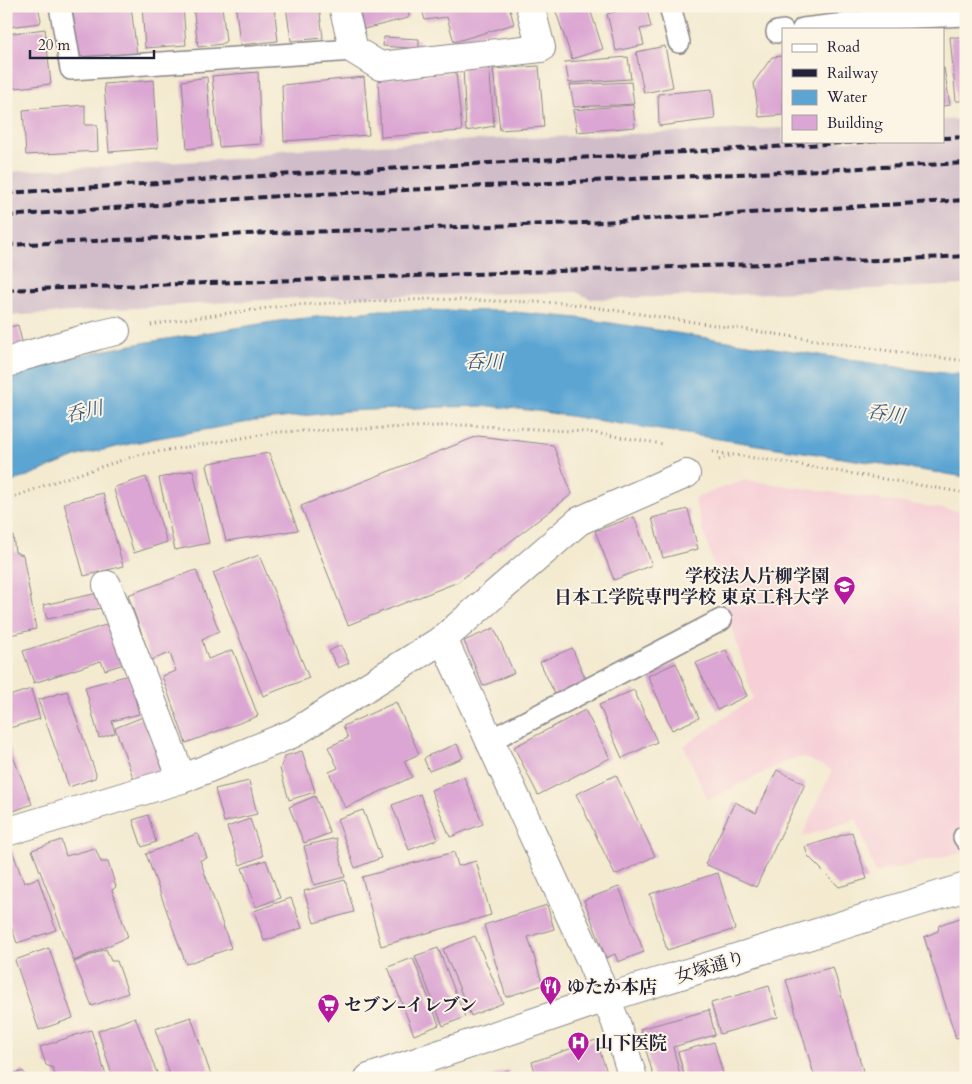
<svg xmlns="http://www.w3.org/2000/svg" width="972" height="1084" viewBox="0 0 972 1084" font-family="Cardo,'Noto Serif JP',serif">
	<rect width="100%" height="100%" fill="#fcf5e5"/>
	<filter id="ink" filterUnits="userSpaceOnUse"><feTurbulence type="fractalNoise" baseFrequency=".02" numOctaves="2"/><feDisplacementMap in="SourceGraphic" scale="10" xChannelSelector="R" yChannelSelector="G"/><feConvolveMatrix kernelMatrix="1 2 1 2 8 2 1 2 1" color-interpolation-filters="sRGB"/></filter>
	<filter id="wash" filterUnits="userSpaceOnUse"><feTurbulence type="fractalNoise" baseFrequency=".0096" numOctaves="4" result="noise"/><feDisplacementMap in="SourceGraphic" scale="20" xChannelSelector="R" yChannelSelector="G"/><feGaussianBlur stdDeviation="1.12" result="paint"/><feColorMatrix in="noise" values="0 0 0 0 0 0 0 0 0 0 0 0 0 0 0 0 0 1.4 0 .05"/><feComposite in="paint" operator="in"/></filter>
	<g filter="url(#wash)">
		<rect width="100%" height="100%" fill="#f3ead0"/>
		<path fill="#f6cfd7" d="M746,480L966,512V852L875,873L857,819L802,837L832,770L803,757L789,760L708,800L684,746L753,698L694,499L704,494Z"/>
		<path fill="#d1bdc9" d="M966,119V285L726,295L591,299L576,292L296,298L6,316V172L249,158L280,150L473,140L783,128V141H943V120Z"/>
		<path fill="#5ca5d3" stroke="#3f6487" d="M381,310L503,311L578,318L923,371L966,375V477L537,411L489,406L445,407L347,411L255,421L152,439L81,455L17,480L6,485V378L19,373L76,356L142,343L279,321Z"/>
		<g id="blocks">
			<path fill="#dba6d3" d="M6,6H38L41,20L40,23L9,27L6,26Z
				M71,6H131L137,55L78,62Z
				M142,6H183L186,45L145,48Z
				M193,6H222L226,41L222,44L198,47Z
				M259,6H274L278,41L240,45L236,9Z
				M286,6H319L323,38L291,41Z
				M358,6H407L409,15L408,18L364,29Z
				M421,6H509L514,24L454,42L447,17L425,20Z
				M554,6H589L603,49L572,59Z
				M639,6H646L651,27L640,29L644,45L616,51L607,14Z
				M45,29L51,84L7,89L6,34Z
				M384,37L419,39V49L383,46Z
				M950,37H966V101H956Z
				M665,46L673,87L644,93L636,52Z
				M783,56V115L759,117L754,82L772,57Z
				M628,57L631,79L569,83L565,62Z
				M489,63L494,126L466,131L463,67Z
				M539,66L544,127L500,130L493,69Z
				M943,68H944L950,105L943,106Z
				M258,72L261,144L219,147L212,76Z
				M456,72L462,131L381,137L378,80Z
				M207,77L212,146L187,149L182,81Z
				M364,77L369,135L284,141L282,85Z
				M154,80L158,148L109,152L104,84Z
				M631,82L634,104L574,107L570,85Z
				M712,89L715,119L659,126L658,94Z
				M85,105V125H97L98,151L26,155L23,110Z
				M633,105L635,127L577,132L573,110Z
				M18,325L23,346L6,350V328Z
				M478,436L553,445L572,494L458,582L348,625L301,506Z
				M269,453L298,530L226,541L207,466L209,463Z
				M193,470L209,543L175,550L159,478Z
				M146,477L167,542L134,553L114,490L115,487Z
				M103,493L123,566L84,576L64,503Z
				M688,509L698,549L663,558L652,518Z
				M634,517L652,565L614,580L595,531Z
				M10,535L13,536L15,552L23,555L36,629L6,636V536Z
				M259,555L309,678L263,696L213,573Z
				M196,570L219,631L202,640L208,659L233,650L258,716L186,743L162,676L176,671L170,653L151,660L128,595Z
				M103,592L106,607L47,619L43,605Z
				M115,622L127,663L105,670L101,661L34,683L23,651Z
				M494,628L514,673L483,686L464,641Z
				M341,645L349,663L338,668L329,651Z
				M572,648L588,684L557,699L540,662Z
				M726,650L747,696L717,710L696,663Z
				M676,663L699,718L672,730L648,676Z
				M129,675L139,714L112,721L115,733L99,738L85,687Z
				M31,689L40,719L6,729V697Z
				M634,690L657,742L622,758L599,705Z
				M67,691L96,774L95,778L69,787L38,700Z
				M396,702L419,754L404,761L412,777L345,808L329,772L338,768L328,747L348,738L343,726Z
				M585,710L610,758L538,795L514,747Z
				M143,717L163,770L134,780L115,728Z
				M6,739L32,804L6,814Z
				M457,744L463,758L429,771L424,759L427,756Z
				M302,751L315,792L289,800L280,769L285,756Z
				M777,770L805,784L756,887L705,864L735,802L756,813Z
				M616,775L655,856L615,875L576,794Z
				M464,777L483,824L450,837L431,790Z
				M249,781L257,814L224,822L215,789Z
				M420,794L438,839L409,850L392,805Z
				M315,796L330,833L304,843L289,807Z
				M363,810L381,858L355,868L337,819Z
				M148,815L156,842L142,847L133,820Z
				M250,819L263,856L240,865L227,827Z
				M852,832L867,879L839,887L808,856L805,847Z
				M196,834L199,835L207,858L200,860L231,948L186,964L146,854Z
				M336,838L345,877L314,885L304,846Z
				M61,840L66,856L95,848L101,862H108L116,887L112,890L128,937L74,961L32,850Z
				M12,850L24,883L38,878L56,930L17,943L6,912V852Z
				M454,852L458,866L476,861L491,915L381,946L362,877Z
				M266,860L280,898L256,907L242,868Z
				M718,873L735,929L667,950L650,894Z
				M345,880L354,912L314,923L304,891Z
				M619,887L644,952L618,962L615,954L606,958L584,900Z
				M291,898L302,928L264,941L254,911Z
				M547,905L554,929L528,937L543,985L506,997L484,925Z
				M966,916V1036L956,1038L924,937L938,931L939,925Z
				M475,936L503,1003L471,1016L443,949Z
				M49,948L73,1018L39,1030L15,960Z
				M438,948L465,1017L443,1026L415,956Z
				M106,949L111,961H117L128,993L92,1006L74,962Z
				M413,958L439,1025L414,1035L388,967Z
				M833,967L863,1071L841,1078H815L786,980Z
				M769,986L778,1017L720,1034L711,1003Z
				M709,1010L715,1035L673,1047L680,1075L669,1078H654L640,1029Z
				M135,1017L159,1078H113L98,1031Z
				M191,1017L212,1078H171L155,1029Z
				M91,1030L107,1078H56L53,1068L46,1065L40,1047Z
				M596,1040L609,1078H537L532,1062Z
				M714,1042L723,1074L711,1078H685L678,1052Z
				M508,1070L511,1078H487Z
				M23,1071L26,1078H6V1077Z"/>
		</g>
	</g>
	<g filter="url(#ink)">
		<use href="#blocks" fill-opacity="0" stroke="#8a8686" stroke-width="1"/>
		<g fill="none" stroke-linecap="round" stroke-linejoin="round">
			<defs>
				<path id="lane" d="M60,6L71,69L354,50
					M670,6L679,42
					M803,29L896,18L966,15
					M777,32L783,31
					M489,741L721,620
					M964,837L966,840"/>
				<path id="street" d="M343,6L354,50L380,66L541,48L530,6
					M6,364L21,357L99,335L116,331
					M107,585L182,779
					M6,832L182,779L294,733L443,639
					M369,1078L606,998L966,887
					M633,1078L616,1023L591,961L443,639L579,521L686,474"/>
			</defs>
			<use href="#lane" stroke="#8a8686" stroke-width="24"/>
			<use href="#street" stroke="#8a8686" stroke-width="30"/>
			<path stroke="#8a8686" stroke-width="3" stroke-dasharray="1 4" stroke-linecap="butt" d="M151,325L185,319L290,305L432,299L565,303L890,351L966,361
				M713,452L783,462L966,493
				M719,460L732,455
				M6,500L51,483L138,455L278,432L465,425L588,432L663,444"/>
			<use href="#lane" stroke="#fff" stroke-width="21"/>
			<use href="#street" stroke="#fff" stroke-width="28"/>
			<path stroke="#22223b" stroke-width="4" stroke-dasharray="8 4" stroke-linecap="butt" d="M943,138L966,137
				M6,193L277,175L877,141
				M6,216L279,196L966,163
				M6,245L270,233L584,223L966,200
				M6,290L907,259L966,256"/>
		</g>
	</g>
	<defs>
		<symbol id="university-pin" viewBox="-11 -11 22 30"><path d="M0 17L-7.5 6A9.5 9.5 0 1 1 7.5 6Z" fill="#b5179e" stroke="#fcf5e5"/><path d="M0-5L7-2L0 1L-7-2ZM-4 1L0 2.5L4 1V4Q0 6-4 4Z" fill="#fff"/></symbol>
		<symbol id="restaurant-pin" viewBox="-11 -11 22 30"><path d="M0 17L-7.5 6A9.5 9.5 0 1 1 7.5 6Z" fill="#b5179e" stroke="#fcf5e5"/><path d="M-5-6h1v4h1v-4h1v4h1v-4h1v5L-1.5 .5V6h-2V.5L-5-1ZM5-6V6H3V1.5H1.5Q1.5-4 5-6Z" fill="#fff"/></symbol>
		<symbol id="supermarket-pin" viewBox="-11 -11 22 30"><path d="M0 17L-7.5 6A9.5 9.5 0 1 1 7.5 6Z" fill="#b5179e" stroke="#fcf5e5"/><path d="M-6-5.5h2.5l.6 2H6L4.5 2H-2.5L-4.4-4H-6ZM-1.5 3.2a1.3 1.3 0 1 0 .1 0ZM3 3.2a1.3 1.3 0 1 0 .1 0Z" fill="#fff"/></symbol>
		<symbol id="hospital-pin" viewBox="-11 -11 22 30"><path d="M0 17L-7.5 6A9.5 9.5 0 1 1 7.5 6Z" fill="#b5179e" stroke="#fcf5e5"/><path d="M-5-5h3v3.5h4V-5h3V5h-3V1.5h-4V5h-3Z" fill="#fff"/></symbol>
	</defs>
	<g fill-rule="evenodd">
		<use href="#university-pin" x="832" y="574" width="25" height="34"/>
		<use href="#restaurant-pin" x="538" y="974" width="25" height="34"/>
		<use href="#supermarket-pin" x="316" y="992" width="25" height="34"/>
		<use href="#hospital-pin" x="566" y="1030" width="25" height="34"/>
	</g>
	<g text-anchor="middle" stroke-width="4" stroke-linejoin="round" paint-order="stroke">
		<g font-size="18" font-weight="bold" fill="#22223b" stroke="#fcf5e5" text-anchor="start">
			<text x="829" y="582" text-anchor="end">学校法人片柳学園<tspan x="829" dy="21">日本工学院専門学校 東京工科大学</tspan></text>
			<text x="567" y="993">ゆたか本店</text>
			<text x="344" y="1011">セブン-イレブン</text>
			<text x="595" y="1049">山下医院</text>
		</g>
		<g font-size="18" fill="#22223b" stroke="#fcf5e5">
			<text transform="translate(710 967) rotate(-17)" y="6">女塚通り</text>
		</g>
		<g font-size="19" font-style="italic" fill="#395678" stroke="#fcf5e5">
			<text x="484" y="368">呑川</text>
			<text transform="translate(84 411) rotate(-13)" y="7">呑川</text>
			<text transform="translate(886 413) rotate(8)" y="7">呑川</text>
		</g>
	</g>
	<rect width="972" height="1084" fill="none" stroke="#fcf5e5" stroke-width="25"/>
	<rect x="782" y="28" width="162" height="115" fill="#fcf5e5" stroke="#a5a1a1"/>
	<rect x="792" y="44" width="25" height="8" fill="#ffffff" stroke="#a5a1a1"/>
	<text x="827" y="52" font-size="15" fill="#22223b">Road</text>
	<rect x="792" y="69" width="25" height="8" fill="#22223b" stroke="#a5a1a1"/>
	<text x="827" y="78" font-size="15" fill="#22223b">Railway</text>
	<rect x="792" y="90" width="25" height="15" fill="#5ca5d3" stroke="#a5a1a1"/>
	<text x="827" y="102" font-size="15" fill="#22223b">Water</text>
	<rect x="792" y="115" width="25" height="15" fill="#dba6d3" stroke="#a5a1a1"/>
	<text x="827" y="128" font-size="15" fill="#22223b">Building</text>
	<path d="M30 50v8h124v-8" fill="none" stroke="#22223b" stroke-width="2.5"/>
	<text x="38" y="50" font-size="15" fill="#22223b" stroke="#fcf5e5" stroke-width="4" paint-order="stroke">20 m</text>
</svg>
